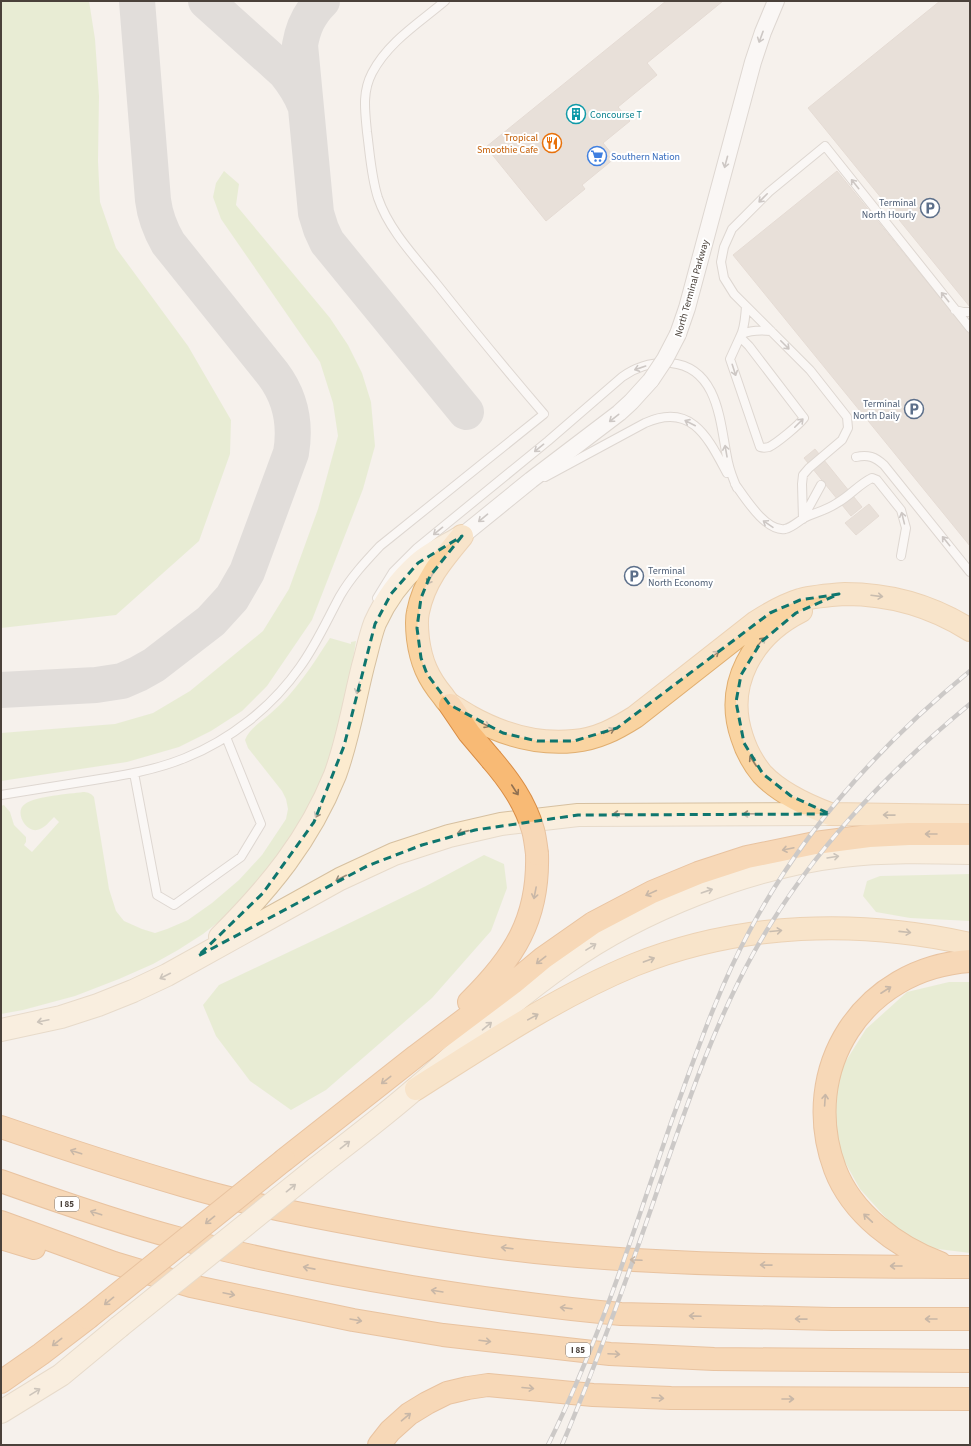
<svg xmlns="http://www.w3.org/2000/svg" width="971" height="1446" viewBox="0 0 971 1446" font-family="'Source Sans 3',sans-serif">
	<rect width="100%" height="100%" fill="#f5f1ec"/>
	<path fill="#d8e7b7" d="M1,1H89L95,39L99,96L98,161L100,202L116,248L188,346L231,420L230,454L199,541L116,615L1,628Z
		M224,171L239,184L236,205L330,318L348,345L362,373L371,402L375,446L363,489L312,620L267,686L242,711L211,731L179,747L127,762L1,781V733L115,724L153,713L190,691L263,631L289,589L318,509L338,436L333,403L320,362L221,219L213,197L216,183Z
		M330,638L351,644V642L356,641L350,678L329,769L281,858L221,920L203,934L178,950L153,964L119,979L75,996L23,1010L1,1014V806L4,805L10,812L14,825L26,837V842L24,845L32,852L59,822L54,817C50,821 44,829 37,830C25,832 14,811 25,804C36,796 69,794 83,792C87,792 91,793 94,797L109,889L116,911L124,921L142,929L155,933L167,929L188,920L212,903L239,880L262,855L286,819L288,809L286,799L282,791L248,748L245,740C249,729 262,721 271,713C295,693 313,664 330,638Z
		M484,855L504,864L507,888L491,931L432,998L326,1090L291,1110L250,1081L216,1036L203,1005L219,985L329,933L426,886Z
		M970,874V921L910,918L876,912L863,896L867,881L880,876Z
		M949,982H970V1253L930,1248L895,1228L860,1189L837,1148L832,1115L839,1072L866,1029L907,992Z"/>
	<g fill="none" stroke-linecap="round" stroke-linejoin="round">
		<path stroke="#c8c6c3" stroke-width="36" d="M206,1L285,72C293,82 300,92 305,105
			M322,1C309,14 303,27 300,45L316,213L321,229L327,242L466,412
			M1,690L96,685L122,681L138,674L154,665L211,621L232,598L247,572L291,453C296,424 291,398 273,374L168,243C160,229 155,216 153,200L137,1"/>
	</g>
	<path fill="#d7ccc2" stroke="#d1c2b5" d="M666,1H723L647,63L657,75L618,107L630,121L603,143L615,158L582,185L585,189L546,221L486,147Z
		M940,1H970V307L808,108Z
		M837,171L970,335V546L733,255Z
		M815,449L862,507L851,516L804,458Z
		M869,504L879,516L856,535L845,523Z"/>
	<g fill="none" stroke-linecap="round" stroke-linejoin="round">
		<defs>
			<path id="lane" d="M955,310L963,312H970
				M742,334C751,330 761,330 771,331
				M740,337L749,346L804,418C799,425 777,443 769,447C765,448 763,448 760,447L730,359L740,337C745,328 745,317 746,307
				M856,457C868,454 875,457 884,465L970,572
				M545,477L645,423C692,402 708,438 727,473
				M735,484C745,498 766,532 785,529C793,527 797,522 804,518C814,513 827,510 837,503C850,496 859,484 872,478L877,480L901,510L906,528L901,556
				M803,518L821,485
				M803,519L802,484L803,475L809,468L842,440L848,428L847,417L810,370L734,294L724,278L721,262L724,247L732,229L769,192L825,146L970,328
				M377,598L393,572L417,548L548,441L622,377C636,367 654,362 671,363C720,368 720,426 728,462C730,471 733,479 737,488
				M134,773L157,895L174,905L241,857L261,824L226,737
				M1,795C32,790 63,785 94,780C125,775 156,770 185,758C230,740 272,707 300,667C316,645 327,620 340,596C351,577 365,562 380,546L544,414C507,371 471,327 436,283C415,257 389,230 378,198C371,176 370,154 367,132C365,111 362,92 372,73C388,42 419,23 445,1"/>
			<path id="street" d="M678,334L687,308L753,62L763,32L776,1
				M462,536L531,480L619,413L631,402L651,380"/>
			<path id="secondary" d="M220,937C269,888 309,840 335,775C348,740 354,702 363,666C367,652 370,636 375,623C385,601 400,580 418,564C428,554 446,546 459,538
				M1,1030L61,1017L98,1005L133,991L167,975L340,879L394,854L449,836L501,824L578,815L830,814
				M315,1169C348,1143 383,1117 415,1089C431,1076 445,1062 460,1049C493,1019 530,988 566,963C641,910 750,867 842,856C884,851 927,852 970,853
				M1,1412L61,1375L119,1327"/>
			<path id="primary" d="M462,536C442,560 424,581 418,612C416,620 417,630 418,639C421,662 428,678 443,696C445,699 448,703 451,705C457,709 463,712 469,716C501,734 536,745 574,741C597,739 616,729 635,717L756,622C770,613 784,605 800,600C815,596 830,595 845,594C890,594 932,606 970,630
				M801,611C753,635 724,684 742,737C746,750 753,763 762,774C780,793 806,805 830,814L970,816
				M416,1089C487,1044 557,997 634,965C741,922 859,919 970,944"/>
			<path id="highway" d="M450,705L469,733L491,759
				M469,1002C514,958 539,919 537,854
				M1,1127C62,1148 123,1168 185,1186C242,1203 300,1214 359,1225C417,1236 476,1246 535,1252C679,1267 825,1266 970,1267
				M284,1160L416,1056L513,983L543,958L593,923L652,892L698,873L747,857L815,843L869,836L909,834H970
				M1,1181C60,1202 120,1223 181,1239C257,1259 334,1274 412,1287C481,1298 551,1308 621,1314L832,1319H970
				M1,1222L114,1263L191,1286L353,1320L443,1335L610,1354L714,1359L970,1361
				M1,1238L34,1248
				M940,1263C897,1247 852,1214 835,1169C798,1069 863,968 970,961
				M1,1382L41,1354L88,1318
				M379,1445L390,1431L409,1414L427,1403L447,1393L468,1388L488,1385L593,1395L671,1398L970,1399"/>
		</defs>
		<use href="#lane" stroke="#c1b8af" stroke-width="10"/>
		<use href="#street" stroke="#c1b8af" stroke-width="18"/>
		<use href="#secondary" stroke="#d6c0a0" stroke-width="24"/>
		<use href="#primary" stroke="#e0ae70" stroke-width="24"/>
		<use href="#highway" stroke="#d88c44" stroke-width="24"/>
		<use href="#lane" stroke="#fff" stroke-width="8"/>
		<use href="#street" stroke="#fff" stroke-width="16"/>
		<use href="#secondary" stroke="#fcebcf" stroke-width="22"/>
		<use href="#primary" stroke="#fad4a1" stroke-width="22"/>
		<use href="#highway" stroke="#f8ba75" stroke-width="22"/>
		<defs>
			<path id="rail" d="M548,1445C600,1340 635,1227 673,1117C696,1054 718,989 750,930C804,828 881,744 970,671
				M562,1445C600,1356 632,1265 663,1174C689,1099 715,1023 753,954C808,855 883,776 970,704"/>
		</defs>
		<use href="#rail" stroke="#9a9a9a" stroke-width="4.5"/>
		<use href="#rail" stroke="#fff" stroke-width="3" stroke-dasharray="9" stroke-linecap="butt"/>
		<defs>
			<path id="street-bridge" d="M651,380L665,359L678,334"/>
			<path id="secondary-bridge" d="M119,1327L315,1169"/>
			<path id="highway-bridge" d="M491,759C509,780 525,802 533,830C535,837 536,846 537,854
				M88,1318L284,1160"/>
		</defs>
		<use href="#street-bridge" stroke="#c1b8af" stroke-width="18" stroke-linecap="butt"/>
		<use href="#secondary-bridge" stroke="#d6c0a0" stroke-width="24" stroke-linecap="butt"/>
		<use href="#highway-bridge" stroke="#d88c44" stroke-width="24" stroke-linecap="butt"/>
		<use href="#street-bridge" stroke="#fff" stroke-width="16"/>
		<use href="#secondary-bridge" stroke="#fcebcf" stroke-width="22"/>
		<use href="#highway-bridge" stroke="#f8ba75" stroke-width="22"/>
	</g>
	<defs><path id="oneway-shaft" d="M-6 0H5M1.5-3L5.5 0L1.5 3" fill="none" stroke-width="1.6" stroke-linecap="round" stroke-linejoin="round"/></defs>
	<g stroke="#9b9693">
		<use href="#oneway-shaft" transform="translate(761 37) rotate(110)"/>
		<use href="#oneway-shaft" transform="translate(726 162) rotate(105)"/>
		<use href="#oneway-shaft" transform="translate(855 184) rotate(-129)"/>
		<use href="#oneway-shaft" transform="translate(763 198) rotate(135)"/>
		<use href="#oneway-shaft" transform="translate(945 297) rotate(-129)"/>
		<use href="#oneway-shaft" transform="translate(785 345) rotate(45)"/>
		<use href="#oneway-shaft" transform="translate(640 368) rotate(161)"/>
		<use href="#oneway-shaft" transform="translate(734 370) rotate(72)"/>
		<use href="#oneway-shaft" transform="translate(614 418) rotate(142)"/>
		<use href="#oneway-shaft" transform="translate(690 423) rotate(-153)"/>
		<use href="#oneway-shaft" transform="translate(799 423) rotate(-45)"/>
		<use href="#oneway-shaft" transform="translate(539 448) rotate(141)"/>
		<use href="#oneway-shaft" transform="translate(726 451) rotate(-100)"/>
		<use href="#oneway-shaft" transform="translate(483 518) rotate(140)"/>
		<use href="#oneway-shaft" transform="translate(903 518) rotate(-104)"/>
		<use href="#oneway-shaft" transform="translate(768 524) rotate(-146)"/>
		<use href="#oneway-shaft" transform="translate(438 531) rotate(141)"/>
		<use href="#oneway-shaft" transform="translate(946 541) rotate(-129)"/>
	</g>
	<g stroke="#907c63">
		<use href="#oneway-shaft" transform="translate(430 579) rotate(118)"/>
		<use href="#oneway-shaft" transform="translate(877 596) rotate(7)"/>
		<use href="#oneway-shaft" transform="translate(761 642) rotate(-48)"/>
		<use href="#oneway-shaft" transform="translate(714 655) rotate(-39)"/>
		<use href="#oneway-shaft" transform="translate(484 724) rotate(26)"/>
		<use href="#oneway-shaft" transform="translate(609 731) rotate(-23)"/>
		<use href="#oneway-shaft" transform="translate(753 761) rotate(-123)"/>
		<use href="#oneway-shaft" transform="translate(889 815) rotate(-179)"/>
		<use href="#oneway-shaft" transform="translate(776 931) rotate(-5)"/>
		<use href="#oneway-shaft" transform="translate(905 932) rotate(6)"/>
		<use href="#oneway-shaft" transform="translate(649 960) rotate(-20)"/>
		<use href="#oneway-shaft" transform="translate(533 1017) rotate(-29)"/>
	</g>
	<g stroke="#9a8e7d">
		<use href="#oneway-shaft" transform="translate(358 688) rotate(104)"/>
		<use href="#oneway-shaft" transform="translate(318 812) rotate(116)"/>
		<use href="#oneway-shaft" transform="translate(619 814) rotate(180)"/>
		<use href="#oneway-shaft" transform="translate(749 814) rotate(180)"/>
		<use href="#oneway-shaft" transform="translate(463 832) rotate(167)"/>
		<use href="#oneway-shaft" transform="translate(833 857) rotate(-9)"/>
		<use href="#oneway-shaft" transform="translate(341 878) rotate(153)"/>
		<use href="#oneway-shaft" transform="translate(707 891) rotate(-19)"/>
		<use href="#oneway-shaft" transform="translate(591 947) rotate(-32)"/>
		<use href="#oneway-shaft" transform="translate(165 976) rotate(153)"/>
		<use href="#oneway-shaft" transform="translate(43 1021) rotate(168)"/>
		<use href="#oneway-shaft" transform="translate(487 1026) rotate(-40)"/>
		<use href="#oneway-shaft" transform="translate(345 1145) rotate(-38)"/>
		<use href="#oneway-shaft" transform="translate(291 1188) rotate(-39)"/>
		<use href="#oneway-shaft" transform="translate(35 1392) rotate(-32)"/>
	</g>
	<g stroke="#907152">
		<use href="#oneway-shaft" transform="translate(515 790) rotate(57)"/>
		<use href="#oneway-shaft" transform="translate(931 834) rotate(-180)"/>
		<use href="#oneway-shaft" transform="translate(788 849) rotate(168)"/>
		<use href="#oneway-shaft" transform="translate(535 893) rotate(101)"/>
		<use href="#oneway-shaft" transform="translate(651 893) rotate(155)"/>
		<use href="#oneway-shaft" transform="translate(541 960) rotate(142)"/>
		<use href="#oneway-shaft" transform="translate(886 990) rotate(-33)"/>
		<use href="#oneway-shaft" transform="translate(386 1080) rotate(142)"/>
		<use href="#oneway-shaft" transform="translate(825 1100) rotate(-86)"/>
		<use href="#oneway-shaft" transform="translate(76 1152) rotate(-162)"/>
		<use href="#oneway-shaft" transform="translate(96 1213) rotate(-162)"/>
		<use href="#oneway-shaft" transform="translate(868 1218) rotate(-137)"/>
		<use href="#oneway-shaft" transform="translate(210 1220) rotate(141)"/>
		<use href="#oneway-shaft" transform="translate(507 1248) rotate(-173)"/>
		<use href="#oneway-shaft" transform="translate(636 1260) rotate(-177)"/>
		<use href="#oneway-shaft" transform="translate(766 1265) rotate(-179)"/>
		<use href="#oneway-shaft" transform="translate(896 1266) rotate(-180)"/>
		<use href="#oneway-shaft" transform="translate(309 1268) rotate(-169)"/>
		<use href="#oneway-shaft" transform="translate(437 1291) rotate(-171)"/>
		<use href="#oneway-shaft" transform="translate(229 1294) rotate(12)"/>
		<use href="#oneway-shaft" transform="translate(109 1301) rotate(141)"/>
		<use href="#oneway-shaft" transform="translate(566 1308) rotate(-173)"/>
		<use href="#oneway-shaft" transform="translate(695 1316) rotate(-178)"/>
		<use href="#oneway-shaft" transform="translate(801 1319) rotate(-179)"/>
		<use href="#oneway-shaft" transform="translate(931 1319) rotate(180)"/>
		<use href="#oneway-shaft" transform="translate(356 1320) rotate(10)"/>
		<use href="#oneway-shaft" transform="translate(485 1341) rotate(7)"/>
		<use href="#oneway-shaft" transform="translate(57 1342) rotate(142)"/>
		<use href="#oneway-shaft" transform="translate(614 1354) rotate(3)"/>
		<use href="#oneway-shaft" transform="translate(528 1388) rotate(5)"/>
		<use href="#oneway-shaft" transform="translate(658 1398) rotate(3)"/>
		<use href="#oneway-shaft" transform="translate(788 1399)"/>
		<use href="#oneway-shaft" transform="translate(406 1417) rotate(-40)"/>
	</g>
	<path d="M0 0H971V1446H0ZM462,536L430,576L421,598L417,628L421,658L427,674L450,705L503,733L537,741H574L617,728L770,613L800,600L839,594L796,613L761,642L741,675L736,702L744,743L763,774L791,796L830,814L578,815L475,830L422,845L367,866L198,956L263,893L314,822L344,746L375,624L391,594L418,563Z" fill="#f5f1ec" fill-opacity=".55" fill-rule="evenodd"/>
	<path fill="none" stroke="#0f766e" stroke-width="3" stroke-dasharray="8 5" stroke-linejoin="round" d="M462,536L430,576L421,598L417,628L421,658L427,674L450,705L503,733L537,741H574L617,728L770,613L800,600L839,594L796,613L761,642L741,675L736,702L744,743L763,774L791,796L830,814L578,815L475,830L422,845L367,866L198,956L263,893L314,822L344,746L375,624L391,594L418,563Z"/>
	<defs>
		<symbol id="building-ring" viewBox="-11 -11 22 22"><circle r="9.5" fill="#fff" stroke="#0f9aa8" stroke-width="1.5"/><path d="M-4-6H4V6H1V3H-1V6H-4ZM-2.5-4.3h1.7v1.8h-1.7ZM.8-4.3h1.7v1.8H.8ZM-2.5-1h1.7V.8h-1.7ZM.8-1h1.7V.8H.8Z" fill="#0f9aa8"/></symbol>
		<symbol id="restaurant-ring" viewBox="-11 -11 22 22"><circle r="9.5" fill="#fff" stroke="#e8710a" stroke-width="1.5"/><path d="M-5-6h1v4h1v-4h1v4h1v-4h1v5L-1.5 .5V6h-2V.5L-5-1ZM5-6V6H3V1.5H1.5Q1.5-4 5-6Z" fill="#e8710a"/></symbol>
		<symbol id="supermarket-ring" viewBox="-11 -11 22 22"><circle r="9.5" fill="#fff" stroke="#3f7fe0" stroke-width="1.5"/><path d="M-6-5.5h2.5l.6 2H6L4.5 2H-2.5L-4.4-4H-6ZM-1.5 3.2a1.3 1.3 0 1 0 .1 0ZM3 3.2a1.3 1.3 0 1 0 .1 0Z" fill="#3f7fe0"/></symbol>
		<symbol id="parking-ring" viewBox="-11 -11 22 22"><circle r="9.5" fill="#fff" stroke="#5c6f8a" stroke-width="1.5"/><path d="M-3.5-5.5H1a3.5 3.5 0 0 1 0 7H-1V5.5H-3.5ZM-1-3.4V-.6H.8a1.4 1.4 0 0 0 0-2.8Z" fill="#5c6f8a"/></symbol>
	</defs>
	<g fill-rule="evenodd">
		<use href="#building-ring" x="565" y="103" width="22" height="22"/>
		<use href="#restaurant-ring" x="541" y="132" width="22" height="22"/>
		<use href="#supermarket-ring" x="586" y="145" width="22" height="22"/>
		<use href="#parking-ring" x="919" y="197" width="22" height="22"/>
		<use href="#parking-ring" x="903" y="398" width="22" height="22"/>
		<use href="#parking-ring" x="623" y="565" width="22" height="22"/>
	</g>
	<g text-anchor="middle" stroke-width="4" stroke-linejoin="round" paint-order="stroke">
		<g fill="#fff" stroke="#807a75" stroke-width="1">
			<rect x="55" y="1197" width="24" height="14" rx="3"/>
			<rect x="566" y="1343" width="24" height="14" rx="3"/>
		</g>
		<g font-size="9" font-weight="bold" fill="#4a413a">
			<text x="67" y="1207">I 85</text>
			<text x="578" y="1353">I 85</text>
		</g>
		<g font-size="10" fill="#0d838f" stroke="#fff" text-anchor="start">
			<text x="590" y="118">Concourse T</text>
		</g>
		<g font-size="10" fill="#c56008" stroke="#fff" text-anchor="end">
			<text x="538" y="141">Tropical<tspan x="538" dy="12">Smoothie Cafe</tspan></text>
		</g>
		<g font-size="10" fill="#366cbe" stroke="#fff" text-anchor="start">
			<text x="611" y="160">Southern Nation</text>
		</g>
		<g font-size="10" fill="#4e5e75" stroke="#fff" text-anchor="end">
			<text x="916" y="206">Terminal<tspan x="916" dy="12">North Hourly</tspan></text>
			<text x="900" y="407">Terminal<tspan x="900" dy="12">North Daily</tspan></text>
			<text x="648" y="574" text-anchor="start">Terminal<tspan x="648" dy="12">North Economy</tspan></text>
		</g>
		<g font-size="10" fill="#4a413a" stroke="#fff">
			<text transform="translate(691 288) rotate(-74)" y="4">North Terminal Parkway</text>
		</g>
	</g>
	<rect width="971" height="1446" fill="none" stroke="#4a413a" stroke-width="4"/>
</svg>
